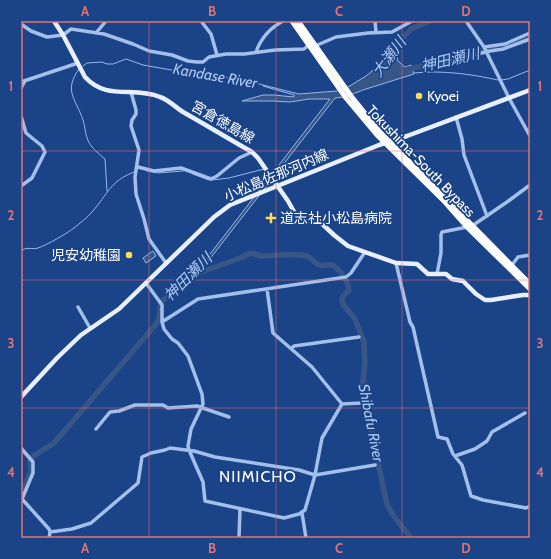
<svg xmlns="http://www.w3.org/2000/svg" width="551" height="559" viewBox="0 0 551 559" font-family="Cabin,'Noto Sans JP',sans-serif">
	<rect width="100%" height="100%" fill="#1b4387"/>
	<path fill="#385587" stroke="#96b9ee" d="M393,45L395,47L394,54L397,57L398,61L405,67L411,65L414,74C398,79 382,84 366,89C354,93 349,97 335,98L202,269L200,267L330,99H309L290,102L273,101H242L263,95H274L294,97V95L263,86V85L299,94L337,91L348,87L366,76L377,67Z
		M153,251L156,256L146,263L143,258Z"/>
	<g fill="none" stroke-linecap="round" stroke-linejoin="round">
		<path stroke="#96b9ee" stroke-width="1" d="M83,66L87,63L102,62L107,64H113L126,59L143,65L194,74L242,79L263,85
			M79,69C63,91 76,99 83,120C85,126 85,132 87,138C90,147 98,153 105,159L107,191
			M414,73C441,70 471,74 498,80
			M501,80L508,79L530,70
			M147,171L158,173L183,171
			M193,174L209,180
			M212,180L229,178L264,169
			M21,251C26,246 32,250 38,248C47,245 66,234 74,228C80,223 87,218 92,212C108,194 110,181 134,172"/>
		<path stroke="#385587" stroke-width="3.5" d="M196,274L203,265"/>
		<path stroke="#385587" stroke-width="5.5" d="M516,43L530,37
			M390,52L411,29L430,21
			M405,70L487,50L496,49
			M21,494L31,471L30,461L32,457L54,443L157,323L159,318L160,306L162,301L196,274L243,257C253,249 254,256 263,256C277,256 293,252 307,256C312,258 314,263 319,265C324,266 327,264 332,265C340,269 348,281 349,290L343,296L342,300L343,304L355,319L364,342L365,364L362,389L387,504C393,518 402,526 411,538"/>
		<path stroke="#a3bfec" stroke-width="3.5" d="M201,21L211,34L217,55
			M375,21L376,32
			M466,21L484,47L509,98L530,136
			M21,24L31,31L47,37L63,35L71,29L104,34L133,44L149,51L172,55L188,61L197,62H203L209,57L226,54H244L275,50L304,49L309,45
			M96,33L106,21
			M315,46L336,37L368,33L392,32L412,21
			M484,47L505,44L530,33
			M256,52C261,38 270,28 283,21
			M424,67L490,51L503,49L530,39
			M21,82L78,63
			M21,88L25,81
			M131,92L136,110V114L132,120L131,126L139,150L135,177L136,194L144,219L149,239L166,263
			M21,116L26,133L42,146L45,152L32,178L21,186
			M456,117L462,139L464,155L487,216
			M138,167L154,171L181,168L211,179L217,176L239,158L252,152
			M396,263L410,322L413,327L438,437L447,439L453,454L462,465L471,496L483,500L526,508L530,506
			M512,265L518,257L530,255
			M437,274L441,253V235L442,232L472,226L507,202L530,185
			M146,283L162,305V322L164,329L172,339L178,343L188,356L202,394L203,404L191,429L188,446L189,450L203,482L205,501L284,518L299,514L305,510L315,475L322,438L342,404
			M267,289L273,333L312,367L342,404
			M78,307L90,328
			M162,322L198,299L346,277L351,273L365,252
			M292,348L294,346L359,337
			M342,404L362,403
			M96,429L110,412L119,411L135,405H163L168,408L197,406L229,417
			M21,448L33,462V473L22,499L49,529L50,532L49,538
			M455,456L475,449L487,441L492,432L525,413
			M302,513L306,538
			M50,532L72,529L91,523L138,483L142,457L151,453L165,450L170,448L194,451L215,457L299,470L315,475L375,465
			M239,538L240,509"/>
		<path stroke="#e8efff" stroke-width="4.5" d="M54,21L63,35L85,77C107,101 133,86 160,97C169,100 175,107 183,112C206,125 229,139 252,152L258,158L288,201L297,217L300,220L319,221L334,235L348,246L396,263L417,264L428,274H446L452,279L463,281L476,294L485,300H491L523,295H530
			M21,397L57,358L81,335L119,309L214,217L230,205L379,145L407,136L530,90"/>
		<path stroke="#fff" stroke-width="5" d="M292,21L346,98L377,135L445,202L468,228L530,289
			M298,21L351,96L380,132L530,284"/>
	</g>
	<path fill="none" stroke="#e47373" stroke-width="1" stroke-opacity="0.55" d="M149,21V538M276,21V538M402,21V538M21,151H530M21,280H530M21,408H530"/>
	<g fill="#fddb60" stroke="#1b4387" stroke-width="1.5">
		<circle cx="419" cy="96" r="4"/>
		<path d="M269 212h4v4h4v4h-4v4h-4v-4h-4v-4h4z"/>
		<circle cx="129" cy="255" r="4"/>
	</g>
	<g text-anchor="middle" stroke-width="3.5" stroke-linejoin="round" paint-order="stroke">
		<g font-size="14" fill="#fff" stroke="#1b4387" text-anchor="start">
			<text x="427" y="101">Kyoei</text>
			<text x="280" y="223">道志社小松島病院</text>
			<text x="121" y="260" text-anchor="end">児安幼稚園</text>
		</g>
		<g font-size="14" fill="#fff" stroke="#1b4387">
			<text transform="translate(223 122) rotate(30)" y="5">宮倉徳島線</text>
			<text transform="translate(421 161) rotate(46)" y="5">Tokushima-South Bypass</text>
			<text transform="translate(276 175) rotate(-23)" y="5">小松島佐那河内線</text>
		</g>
		<g font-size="15" font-style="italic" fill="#afc9f3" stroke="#1b4387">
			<text transform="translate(389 57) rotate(-53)" y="5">大瀬川</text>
			<text transform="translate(450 60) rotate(-13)" y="5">神田瀬川</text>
			<text transform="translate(215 76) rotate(10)" y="5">Kandase River</text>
			<text transform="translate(188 277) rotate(-45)" y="5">神田瀬川</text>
			<text transform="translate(371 423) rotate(79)" y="5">Shibafu River</text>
		</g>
		<g font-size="16" letter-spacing="1" fill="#fff" stroke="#1b4387">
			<text x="258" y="482">NIIMICHO</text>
		</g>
	</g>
	<rect width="551" height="559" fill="none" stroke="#1b4387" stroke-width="44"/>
	<rect x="22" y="22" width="507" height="515" fill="none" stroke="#e47373" stroke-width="1.5"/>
	<g font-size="13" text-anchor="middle" font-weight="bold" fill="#e47373">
		<text x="85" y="16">A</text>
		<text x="212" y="16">B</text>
		<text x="339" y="16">C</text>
		<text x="466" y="16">D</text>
		<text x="11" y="91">1</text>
		<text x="540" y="91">1</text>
		<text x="11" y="220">2</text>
		<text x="540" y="220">2</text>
		<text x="11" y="348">3</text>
		<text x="540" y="348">3</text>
		<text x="11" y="477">4</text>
		<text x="540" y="477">4</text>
		<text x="85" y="553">A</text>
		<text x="212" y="553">B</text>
		<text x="339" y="553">C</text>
		<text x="466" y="553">D</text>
	</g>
</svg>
